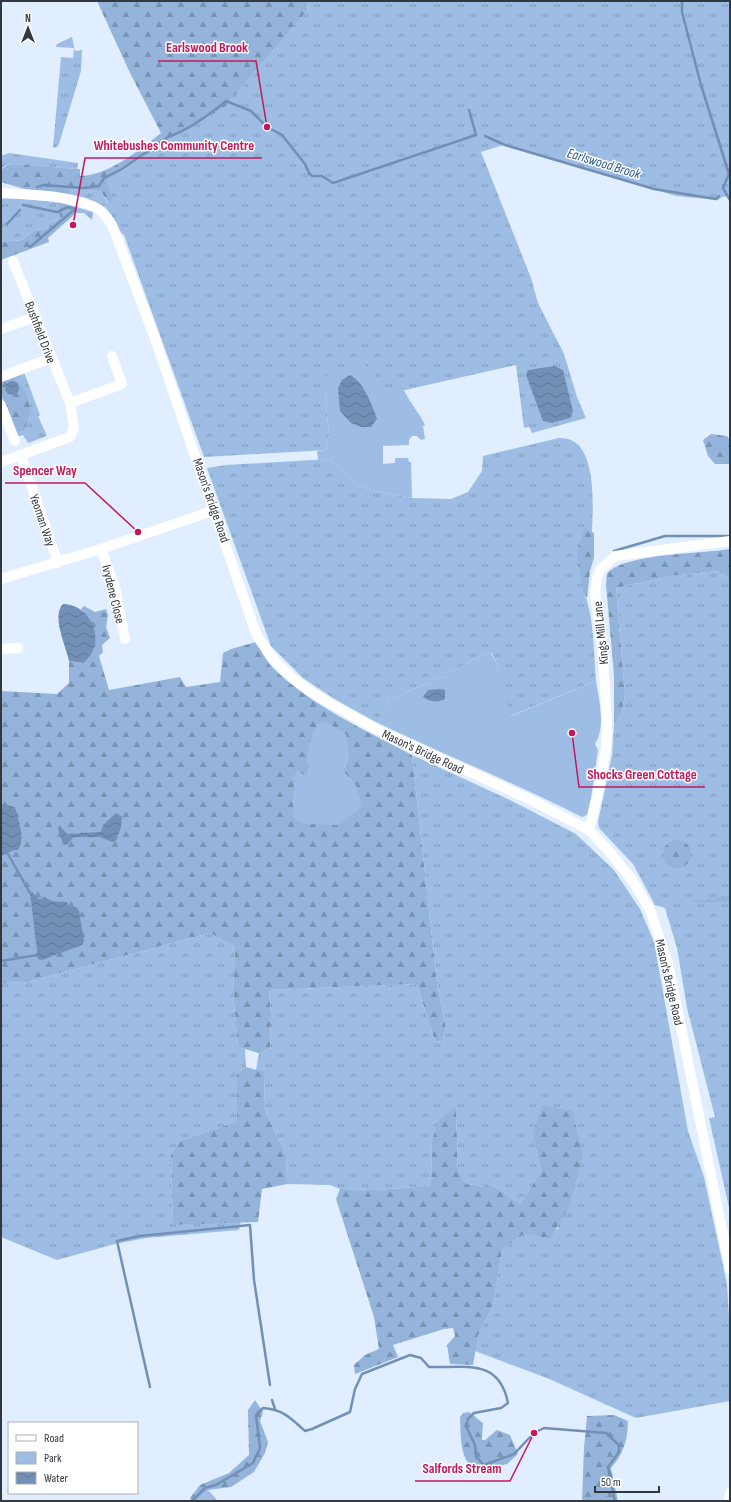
<svg xmlns="http://www.w3.org/2000/svg" width="731" height="1502" viewBox="0 0 731 1502" font-family="'Sofia Sans Condensed',sans-serif">
	<defs>
		<pattern id="grass-tufts" width="24" height="20" patternUnits="userSpaceOnUse"><rect width="24" height="20" fill="#9dbde4"/><path d="M3 7l-1-3M5 7V3M7 7l1-3M15 17l-1-3M17 17v-4M19 17l1-3" fill="none" stroke="#819bba"/></pattern>
		<pattern id="forest-firs" width="22" height="20" patternUnits="userSpaceOnUse"><rect width="22" height="20" fill="#94b4db"/><path d="M5 1l3.5 6h-7zM16 11l3.5 6h-7z" fill="#7993b3"/></pattern>
		<pattern id="water-waves" width="16" height="10" patternUnits="userSpaceOnUse"><rect width="16" height="10" fill="#7290b6"/><path d="M0 5q4-4 8 0t8 0" fill="none" stroke="#5e7795"/></pattern>
	</defs>
	<rect width="100%" height="100%" fill="#e1eeff"/>
	<path fill="url(#grass-tufts)" d="M308,1H730V196L722,197L718,200L676,196L503,145L481,152L531,278L538,303L564,354L577,397L586,418L532,433L529,427L524,428L516,365L392,393L379,380L325,393L329,434L326,450L204,457L124,235L122,234L111,215L68,196L71,189L100,191L108,203L107,181L162,144L224,108L307,11Z
		M72,37L75,51L82,50L81,71L59,144L57,147L53,148L61,57L73,58L74,48L56,47L57,44Z
		M9,153L78,163L77,169L14,164L6,165L1,170V156Z
		M1,197L57,202L60,218L46,229L34,231L22,240L1,242Z
		M66,204L93,212L92,220L84,213H76Z
		M24,372L40,415L38,416L47,436L28,443L23,435L19,436L15,434L24,431C26,424 30,416 31,409C31,399 19,383 12,376Z
		M559,438C598,435 593,506 592,532L585,529L583,591C594,611 594,657 596,681L510,716L497,664L492,653L478,657L443,677L389,699L378,723L336,700L303,678L271,646L207,468L226,465L330,459L357,486L384,493L412,498L451,499L468,492L482,471L483,456Z
		M718,571L730,579V895L693,902H730V1212L709,1118L715,1117L687,1008L677,948L665,908L655,905L633,864L599,828L598,822L612,755L614,725L622,713L625,694L616,588L671,576Z
		M412,755L510,800L576,834L614,870L640,909L654,942L688,1131L704,1177L727,1284L730,1332V1401L636,1418L547,1378L475,1351L478,1336L493,1305L502,1250L525,1233L558,1229L533,1135L541,1171L520,1204L495,1187L466,1184L458,1173L456,1107L432,1141L431,1186L375,1190L340,1189L330,1185L287,1184L286,1155L265,1111L264,1073L256,1070L259,1053L270,1048L271,1015L269,990L417,984L435,1041L442,1042L446,1028L437,983Z
		M210,933L235,947L233,991L238,1047L245,1049L246,1067L237,1074L238,1122L180,1141L171,1154L173,1225L241,1221L239,1230L146,1238L115,1244L57,1260L1,1237V983L27,982Z"/>
	<path fill="url(#forest-firs)" fill-rule="evenodd" d="M97,1H308L307,11L224,108L162,144L107,181L113,201L109,203L100,191L71,189L68,196L31,191L1,182V170L8,165L14,164L77,169H80V176C107,176 140,150 161,133L130,73Z
		M57,202L66,204L76,213L48,238L49,242L1,260V242L22,240L34,231L46,229L60,218Z
		M12,376C19,379 32,402 31,410C30,417 26,424 24,431L15,434L1,394V380Z
		M711,434L727,436L730,440V464H715L708,456L703,440Z
		M585,528L594,533V558L590,571L587,598L583,592L577,552Z
		M730,549V579L718,571L671,576L616,588L625,694L622,713L614,725V676L606,584L607,574C623,553 702,554 730,549Z
		M84,606L95,612L106,609L108,615L106,627L110,638L102,645L103,652L99,656L109,690L180,677L186,687L220,682L223,653L231,649L256,642C261,650 266,661 272,667C310,705 365,730 412,755L437,983L446,1028L442,1042L435,1041L417,984L269,990L271,1015L270,1048L259,1053L238,1047L233,991L235,947L210,933L27,982L1,983V691L57,694L69,683V661L83,663L89,618L81,609ZM349,756L343,771L356,786L293,805L296,781L307,776L309,767Z
		M663 854a14 14 0 1 1 28 0a14 14 0 1 1-28 0Z
		M730,895V902H690Z
		M246,1067L264,1072L265,1111L286,1155L287,1184L262,1189L258,1222L173,1225L171,1154L180,1141L237,1122V1074Z
		M542,1105L572,1111L583,1154L569,1207L550,1239L525,1233L502,1250L493,1305L478,1336L473,1365L450,1364L447,1345L455,1336L453,1328L444,1329L393,1345L398,1357L355,1374L354,1365L365,1355L379,1349L374,1317L336,1199L340,1189L375,1190L431,1186L432,1141L439,1119L456,1107L458,1172L466,1184L495,1187L520,1204L541,1171L533,1135Z
		M255,1400L263,1412L260,1421L268,1442L265,1453L254,1472L231,1487L208,1490L197,1501H191L190,1498L200,1485L229,1473L249,1455L248,1410Z
		M469,1412L483,1423L482,1440H485L497,1430L510,1435L518,1454L507,1464L494,1467L487,1473C483,1472 477,1471 474,1469C459,1458 461,1433 460,1417L463,1413Z
		M614,1415L628,1421C628,1440 623,1455 611,1468L618,1501H582L584,1448L587,1416Z"/>
	<path fill="#9dbde4" d="M362,361L392,393L404,390C410,403 419,412 425,425L423,426L425,439L421,440L417,436H412L409,440V445L383,446V464L395,463V458H408L409,462H411L412,498L384,493L357,486L330,459L318,460L317,451L326,450L329,434L325,393L328,372Z
		M491,653L497,664L511,716L596,681C599,701 606,726 595,744L598,750L591,798L587,815L582,817C515,783 445,755 378,723L389,699L443,677L478,657Z
		M326,722L346,734L349,756L343,771L356,786L362,806L339,825L305,824L294,820L293,805L296,781L292,779L297,771L307,776L309,767L306,759L313,733L318,723Z
		M208,1490L218,1501H197Z"/>
	<path fill="url(#water-waves)" d="M554,366L563,370L573,411L570,418L552,423L543,421L526,375L528,370Z
		M350,375C364,382 372,405 377,419L371,427H361L351,423L340,411L338,388L342,380Z
		M5 388a7 7 0 1 1 14 0a7 7 0 1 1-14 0Z
		M63,604C94,605 107,645 83,663L69,661C66,646 51,616 63,604Z
		M440,689L445,690V699C438,703 429,702 423,697L428,690Z
		M1,804L15,807C18,821 26,838 18,850H14L1,856Z
		M116,813L122,817L121,827L116,841L112,842L100,837H74L66,845L63,844L58,828L60,826L67,834L101,832L103,825Z
		M32,892L39,899L45,897L51,901L67,902L69,907H76L79,911L84,941L82,945L42,960L38,959L30,893Z"/>
	<g fill="none" stroke-linecap="round" stroke-linejoin="round">
		<path stroke="#7290b6" stroke-width="2.5" d="M682,1V12L701,85L729,174L723,188L730,200
			M485,136L505,145L654,189L716,199L719,196
			M37,187L44,185L83,188L99,186L104,178L122,169L168,137C189,130 209,115 226,101L251,111L267,127L282,135L305,164L309,173L312,176H322L333,183L476,135L469,110
			M23,205L57,212L68,207L75,209L30,247
			M7,224L20,210
			M614,551L665,536H730
			M8,854L30,893
			M1,961L37,955
			M150,1387L117,1241L140,1236L250,1225L254,1280L270,1385
			M272,1400L275,1409
			M192,1501L205,1488L216,1485L253,1463L260,1448L256,1415L263,1408C282,1409 291,1418 305,1431L312,1429L350,1412L355,1389L362,1374L410,1355L421,1358L429,1367C466,1368 499,1358 508,1403L501,1408L474,1413L468,1419L466,1426L475,1445L476,1457L484,1465L514,1454L534,1433L544,1428L606,1433L619,1445V1452L608,1467L615,1501"/>
		<path stroke="#fff" stroke-width="10" d="M1,193C29,195 76,195 100,210C105,214 108,219 112,225L153,333L254,628L259,639L274,660L295,680L314,694L374,728L529,799L589,830L608,850L633,881L650,910L668,963L730,1269
			M1,329L35,317
			M1,377L51,358
			M70,403L122,384L112,356
			M1,405L15,441
			M21,455L58,563
			M1,462L70,437L74,428L70,403L13,261
			M101,549L115,587L125,639
			M1,579L101,549L215,510
			M1,649L18,648
			M589,830L599,789L606,747L607,722L602,644L595,593L597,578L600,570L615,556L730,541
			M729,1501L730,1493"/>
	</g>
	<g text-anchor="middle" stroke-width="3" stroke-linejoin="round" paint-order="stroke">
		<g font-size="13" fill="#32383e" stroke="#fff">
			<text transform="translate(41 332) rotate(69)" y="5">Bushfield Drive</text>
			<text transform="translate(212 500) rotate(71)" y="5">Mason's Bridge Road</text>
			<text transform="translate(43 520) rotate(71)" y="5">Yeoman Way</text>
			<text transform="translate(114 594) rotate(76)" y="5">Ivydene Close</text>
			<text transform="translate(600 633) rotate(-96)" y="5">Kings Mill Lane</text>
			<text transform="translate(423 751) rotate(25)" y="5">Mason's Bridge Road</text>
			<text transform="translate(670 982) rotate(77)" y="5">Mason's Bridge Road</text>
		</g>
		<g font-size="14" font-style="italic" fill="#2a5688" stroke="#fff">
			<text transform="translate(604 163) rotate(17)" y="5">Earlswood Brook</text>
		</g>
	</g>
	<path fill="none" stroke="#c2185b" stroke-width="1.5" d="M267 127L256 61H158M73 225L85 158H262M138 532L85 483H5M572 733L579 787H705M534 1433L510 1481H415"/>
	<g fill="#c2185b" stroke="#fff" stroke-width="1.5">
		<circle cx="267" cy="127" r="4"/>
		<circle cx="73" cy="225" r="4"/>
		<circle cx="138" cy="532" r="4"/>
		<circle cx="572" cy="733" r="4"/>
		<circle cx="534" cy="1433" r="4"/>
	</g>
	<g font-size="14" text-anchor="middle" font-weight="bold" fill="#c2185b" stroke="#fff" stroke-width="3" stroke-linejoin="round" paint-order="stroke">
		<text x="207" y="52">Earlswood Brook</text>
		<text x="174" y="150">Whitebushes Community Centre</text>
		<text x="45" y="475">Spencer Way</text>
		<text x="642" y="779">Shocks Green Cottage</text>
		<text x="462" y="1473">Salfords Stream</text>
	</g>
	<rect width="731" height="1502" fill="none" stroke="#32383e" stroke-width="4"/>
	<rect x="8" y="1422" width="130" height="72" fill="#ffffff" stroke="#adafb2"/>
	<rect x="16" y="1435" width="20" height="6" fill="#ffffff" stroke="#adafb2"/>
	<text x="44" y="1442" font-size="12" fill="#32383e">Road</text>
	<rect x="16" y="1452" width="20" height="12" fill="#9dbde4" stroke="#adafb2"/>
	<text x="44" y="1462" font-size="12" fill="#32383e">Park</text>
	<rect x="16" y="1472" width="20" height="12" fill="url(#water-waves)" stroke="#adafb2"/>
	<text x="44" y="1482" font-size="12" fill="#32383e">Water</text>
	<g transform="translate(28 28)" stroke="#ffffff" stroke-width="3" paint-order="stroke">
	<path d="M0-3L7 15L0 10L-7 15Z" fill="#32383e"/>
	<text y="-6" font-size="11" font-weight="bold" text-anchor="middle" fill="#32383e">N</text>
	</g>
	<path d="M595 1486v6h64v-6" fill="none" stroke="#32383e" stroke-width="2"/>
	<text x="601" y="1486" font-size="12" fill="#32383e" stroke="#ffffff" stroke-width="3" paint-order="stroke">50 m</text>
</svg>
